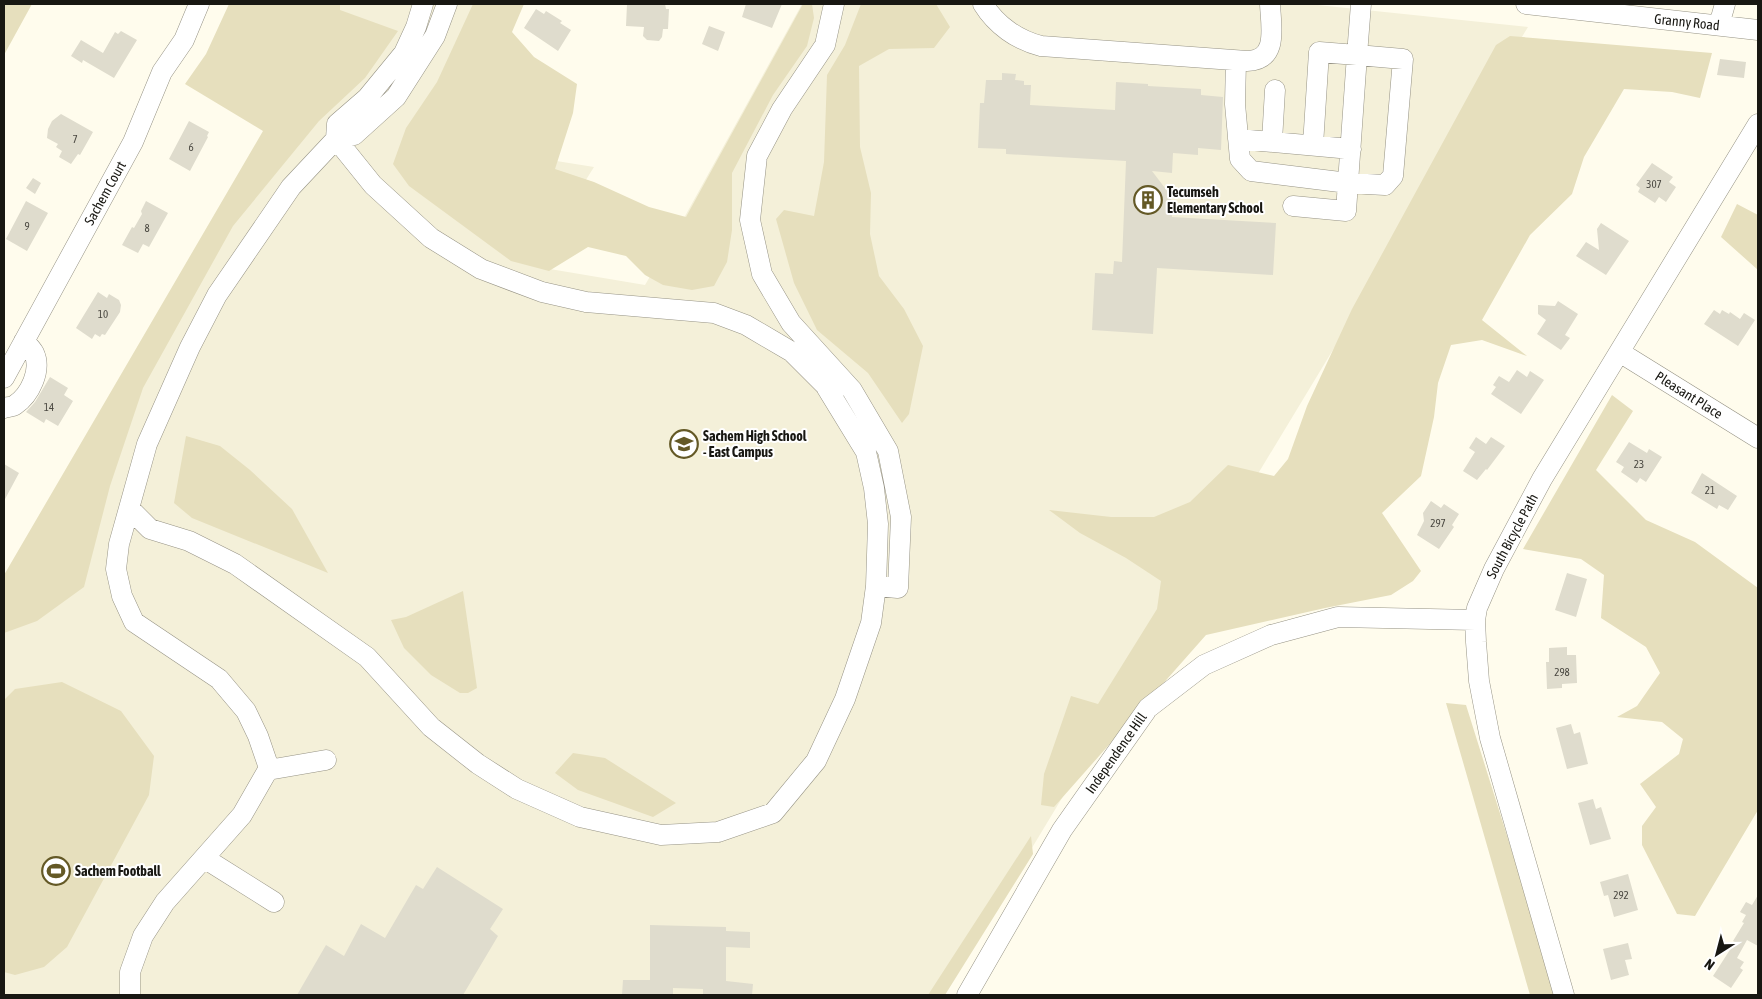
<svg xmlns="http://www.w3.org/2000/svg" width="1762" height="999" viewBox="0 0 1762 999" font-family="'Asap Condensed',sans-serif">
	<rect width="100%" height="100%" fill="#fffced"/>
	<path fill="#f4f0d9" d="M340,4H512L439,142L594,167L532,266L645,285L679,227L802,4H1308L1528,27L943,995H4V604Z"/>
	<path fill="#e6dfbd" d="M4,4H32L4,55Z
		M229,4H340V10L398,31L365,78L319,121L233,226L143,388L110,486L84,587L37,621L4,633V575L263,131L185,84L206,54Z
		M473,4H524L512,32L534,57L577,84L573,113L555,169L594,182L649,207L686,217L803,4H812L814,18L807,46L773,95L732,173V230L727,262L714,286L692,290L663,285L645,275L626,256L588,247L549,271L511,261L409,186L393,164L406,128L437,82Z
		M861,4H936L950,27L934,48L889,49L859,66L860,147L871,193L870,234L879,276L904,309L923,346L909,414L902,423L868,373L817,330L794,283L776,219L784,210L814,216L824,162L827,75L845,45Z
		M1510,36L1712,53L1700,98L1672,92L1624,89L1584,157L1572,194L1530,235L1482,320L1527,356L1482,340L1451,345L1438,383L1434,417L1421,476L1382,513L1421,571L1413,581L1391,595L1325,608L1206,635L1054,807L1041,805L1044,774L1071,696L1098,704L1157,609L1161,581L1126,558L1080,533L1049,510L1111,517H1154L1190,502L1228,465L1274,476L1288,459L1307,406L1352,309L1496,45Z
		M1737,204L1758,215V270L1721,237Z
		M1612,395L1633,411L1596,470L1646,520L1695,542L1758,588V810L1695,916L1677,914L1642,845V826L1656,807L1640,784L1679,754L1683,739L1662,722L1617,717L1637,706L1660,673L1646,647L1601,618L1604,575L1581,559L1523,549Z
		M186,436L220,446L250,470L292,509L328,573L192,518L174,503Z
		M463,591L477,688L468,693H460L431,675L404,648L391,620L406,617Z
		M62,682L121,711L154,756L149,795L67,947L44,967L15,975L4,972V700L15,689Z
		M1446,703L1466,705L1557,995H1530Z
		M573,753L605,758L676,803L653,817L578,790L555,773Z
		M1031,836L1033,854L945,995H928Z"/>
	<path fill="#dfdccd" d="M627,4H665L666,9H669L668,29H663L662,37L659,41L647,40L643,36L644,27L626,26Z
		M746,4H782L772,28L742,17Z
		M536,9L544,14L546,11L562,21L560,23L571,30L558,51L524,28Z
		M709,26L725,32L718,51L702,44Z
		M121,31L137,40L114,78L83,60L82,63L71,56L81,40L103,53L115,32L118,34Z
		M1720,59L1746,62L1744,78L1717,75Z
		M1002,73L1016,74L1015,80L1024,81V85H1031L1030,105L1115,110L1116,82L1148,84V86L1201,89V95L1223,97L1221,150L1198,148V155L1173,153L1172,173L1152,171L1171,196L1172,217L1276,223L1273,275L1157,268L1153,334L1092,330L1095,273L1113,274L1114,261L1122,262L1126,161L1006,154V149L978,148L980,103H984L986,80H1002Z
		M61,114L93,132L80,155L78,154L71,164L59,157L62,151L56,147L58,144L47,138L48,129L52,121Z
		M189,121L209,132L207,136L208,137L190,171L169,159Z
		M1652,163L1673,177L1669,182L1676,187L1666,202L1659,197L1655,203L1638,192L1640,188L1636,185Z
		M33,178L41,183L35,194L26,188Z
		M26,201L48,213L27,251L6,239Z
		M146,201L168,213L149,247L143,244L138,253L122,245L132,227L134,228L142,214L141,211Z
		M1601,223L1629,241L1606,275L1576,256L1586,242L1599,250L1597,229Z
		M98,292L107,298L109,294L119,300L121,305L120,312L105,335L102,334L100,337L95,334L92,339L76,328Z
		M1558,301L1578,314L1565,335L1570,338L1561,350L1537,334L1546,320L1538,314V305L1555,306Z
		M1714,310L1720,314L1722,310L1729,314L1730,312L1740,319L1744,313L1755,320L1738,346L1704,324Z
		M1517,370L1527,377L1530,371L1544,380L1521,414L1491,394L1496,387L1493,385L1499,376L1509,382Z
		M50,377L68,388L64,395L73,401L58,426L46,419L44,423L26,412L35,402Z
		M1476,437L1486,444L1491,437L1505,446L1487,470L1486,469L1477,480L1463,471L1475,452L1469,448Z
		M1629,442L1647,453L1649,449L1662,457L1646,482L1640,478L1637,483L1621,472L1624,467L1616,462Z
		M4,464L19,473L4,501Z
		M1702,473L1737,496L1728,510L1719,505L1717,509L1691,493Z
		M1431,501L1441,508L1444,504L1459,514L1452,525L1454,527L1439,549L1417,535L1424,521L1423,513Z
		M1567,573L1587,579L1576,617L1555,610Z
		M1567,647V655H1576L1577,683L1562,684V688L1547,689L1546,662H1549V648Z
		M1571,724L1574,734L1580,732L1588,764L1567,769L1556,728Z
		M1593,799L1596,809L1601,807L1611,839L1590,845L1578,803Z
		M437,867L503,909L490,929L498,936L463,995H297L326,945L344,956L361,924L385,938L416,885L423,889Z
		M1628,874L1638,910L1614,917L1608,895L1604,896L1600,882Z
		M1758,895V946L1747,940L1737,958L1744,962L1740,968L1743,970L1731,988L1713,976L1735,942L1733,941L1744,923L1742,922L1746,915L1740,912L1746,902L1752,905Z
		M650,925L726,927V931L750,932V948L726,947V981L753,984L752,995H703V989L673,988V995H622L623,980H650Z
		M1628,943L1632,959L1625,960L1629,975L1611,980L1603,949Z"/>
	<g fill="none" stroke-linecap="round" stroke-linejoin="round">
		<defs>
			<path id="minor" d="M834,4L825,45L782,109L757,156L750,220L762,274L791,323L852,390L888,451L901,517L898,588L876,586
				M983,4C996,25 1017,40 1041,46L1247,61C1279,60 1271,27 1270,4
				M1526,4L1758,30
				M1719,25L1725,4
				M1236,61L1235,104L1240,159L1251,171L1348,183L1385,185L1393,176L1403,59L1357,55L1361,4
				M1238,139L1351,149
				M1272,141L1275,90
				M1293,206L1346,211L1357,55L1319,52L1313,145
				M1621,353L1758,438
				M4,378L133,142L162,72L184,40L199,4
				M4,408C7,407 12,407 15,405C30,395 42,370 34,353C32,349 27,344 24,341
				M129,508L150,529L189,541L235,564L367,657L431,727L478,764L517,789L580,817L661,835L718,832L773,813L816,761L845,699L871,623L876,586L878,524L874,488L866,452L825,385L792,352L746,325L714,313L586,302L542,292L481,269L431,238L373,185L336,139L337,124L367,98L404,53L416,27L423,4
				M268,770L326,760
				M204,858L274,902
				M130,995V972L143,936L165,902L242,815L269,768L258,736L246,711L219,679L134,622L122,596L116,569L119,544L147,444L190,347L217,295L291,187L336,139L354,135L396,97L435,36L447,4
				M967,995L1062,830L1148,708L1204,665L1271,635L1338,617L1475,620
				M1564,995L1490,738L1479,681L1476,642L1475,620L1477,608L1494,569L1542,479L1758,124"/>
		</defs>
		<use href="#minor" stroke="#969385" stroke-width="21"/>
		<use href="#minor" stroke="#fff" stroke-width="20"/>
	</g>
	<defs>
		<symbol id="building-ring" viewBox="-11 -11 22 22"><circle r="9.5" fill="#fff" stroke="#645926" stroke-width="1.5"/><path d="M-4-6H4V6H1V3H-1V6H-4ZM-2.5-4.3h1.7v1.8h-1.7ZM.8-4.3h1.7v1.8H.8ZM-2.5-1h1.7V.8h-1.7ZM.8-1h1.7V.8H.8Z" fill="#645926"/></symbol>
		<symbol id="school-ring" viewBox="-11 -11 22 22"><circle r="9.5" fill="#fff" stroke="#645926" stroke-width="1.5"/><path d="M0-5L7-2L0 1L-7-2ZM-4 1L0 2.5L4 1V4Q0 6-4 4Z" fill="#645926"/></symbol>
		<symbol id="stadium-ring" viewBox="-11 -11 22 22"><circle r="9.5" fill="#fff" stroke="#645926" stroke-width="1.5"/><path d="M0-5a6.5 5 0 1 0 0 10a6.5 5 0 1 0 0-10ZM-3.5-1.8h7v3.6h-7Z" fill="#645926"/></symbol>
	</defs>
	<g fill-rule="evenodd">
		<use href="#building-ring" x="1132" y="184" width="32" height="32"/>
		<use href="#school-ring" x="668" y="428" width="32" height="32"/>
		<use href="#stadium-ring" x="40" y="855" width="32" height="32"/>
	</g>
	<g text-anchor="middle" stroke-width="4" stroke-linejoin="round" paint-order="stroke">
		<g font-size="11" fill="#4a4841">
			<text x="75" y="143">7</text>
			<text x="191" y="151">6</text>
			<text x="1654" y="188">307</text>
			<text x="27" y="230">9</text>
			<text x="147" y="232">8</text>
			<text x="103" y="318">10</text>
			<text x="49" y="411">14</text>
			<text x="1639" y="468">23</text>
			<text x="1710" y="494">21</text>
			<text x="1438" y="527">297</text>
			<text x="1562" y="676">298</text>
			<text x="1621" y="899">292</text>
		</g>
		<g font-size="14" fill="#181712" stroke="#fff">
			<text transform="translate(1687 22) rotate(6)" y="5">Granny Road</text>
			<text transform="translate(105 193) rotate(-61)" y="5">Sachem Court</text>
			<text transform="translate(1689 395) rotate(32)" y="5">Pleasant Place</text>
			<text transform="translate(1512 536) rotate(-62)" y="5">South Bicycle Path</text>
			<text transform="translate(1116 753) rotate(-55)" y="5">Independence Hill</text>
		</g>
		<g font-size="14" font-weight="bold" fill="#181712" stroke="#fff" text-anchor="start">
			<text x="1167" y="197">Tecumseh<tspan x="1167" dy="16">Elementary School</tspan></text>
			<text x="703" y="441">Sachem High School<tspan x="703" dy="16">- East Campus</tspan></text>
			<text x="75" y="876">Sachem Football</text>
		</g>
	</g>
	<rect width="1762" height="999" fill="none" stroke="#181712" stroke-width="10"/>
	<g transform="translate(1717 954) rotate(216)" stroke="#ffffff" stroke-width="4" paint-order="stroke">
	<path d="M0-4L9 19L0 12L-9 19Z" fill="#181712"/>
	<text y="-8" font-size="14" font-weight="bold" text-anchor="middle" fill="#181712">N</text>
	</g>
</svg>
